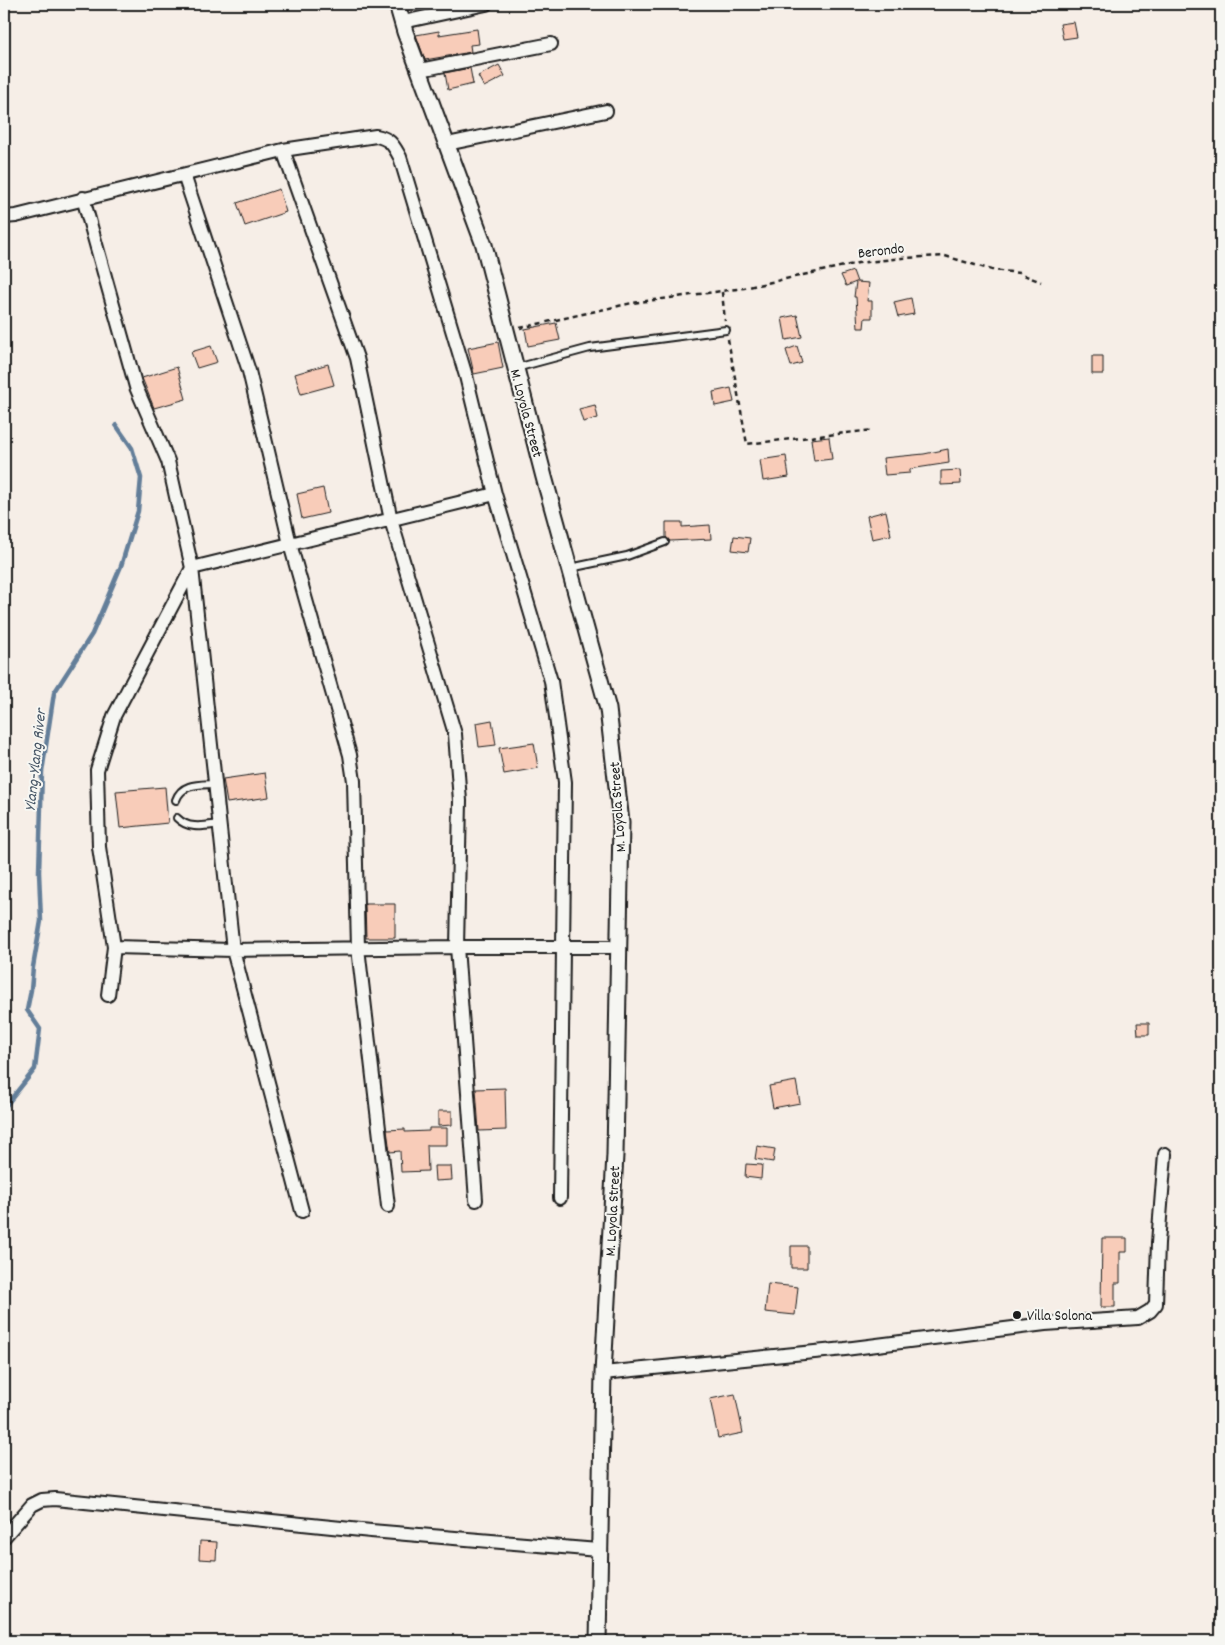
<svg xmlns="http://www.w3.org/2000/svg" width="1225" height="1645" viewBox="0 0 1225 1645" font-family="Dekko,sans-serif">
	<rect width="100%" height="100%" fill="#f6eee7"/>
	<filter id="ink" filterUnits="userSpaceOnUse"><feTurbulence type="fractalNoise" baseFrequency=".02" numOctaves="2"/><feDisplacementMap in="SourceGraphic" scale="10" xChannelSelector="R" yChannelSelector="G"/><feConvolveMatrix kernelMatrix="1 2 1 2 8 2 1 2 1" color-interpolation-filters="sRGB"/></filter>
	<g filter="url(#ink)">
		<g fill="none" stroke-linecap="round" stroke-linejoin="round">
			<path stroke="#637e99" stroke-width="4.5" d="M4,1108L35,1069L40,1029L27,1010L31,990L33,967L41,921L39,872L42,772L54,693L92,634L121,566L138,511L141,478L132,448L116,425"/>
		</g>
		<path fill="#f8ccb9" stroke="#1c1c1c" d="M1074,22L1077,37L1063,39L1060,24Z
			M477,29L479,44L470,45L471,52L425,60L416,35L439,31V35Z
			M499,65L505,76L484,87L478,76Z
			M470,68L473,84L448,90L445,73Z
			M279,189L286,212L245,226L237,203Z
			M853,271L857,282L869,283L867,301H872V318H865L864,328H858L856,297H854L856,282L846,286L841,275Z
			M911,298L914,314L898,317L894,302Z
			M797,315L802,337L786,340L782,318Z
			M556,323L560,340L528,346L525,329Z
			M498,342L503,368L474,374L468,348Z
			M211,346L217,362L197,368L191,352Z
			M797,346L802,363L791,366L786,350Z
			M1092,356H1103V374H1092Z
			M328,364L334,385L301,394L295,374Z
			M177,367L186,399L154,408L142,378Z
			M731,388L734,402L715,406L713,392Z
			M595,405L598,418L583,422L579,409Z
			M829,437L832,459L814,461L811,439Z
			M948,449L949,463L910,469V473L885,475L883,458L924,454Z
			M786,456L789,477L763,481L760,460Z
			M960,470L961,484L941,485V471Z
			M323,488L328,513L302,519L297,494Z
			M886,511L891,535L872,539L867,516Z
			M666,522H682V527L710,525L711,539L670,541L666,537Z
			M734,536L750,538L748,552L732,550Z
			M492,720L496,745L479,747L476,723Z
			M534,743L538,768L504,774L499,748Z
			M265,773L269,797L227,803L223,779Z
			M165,787L168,823L120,828L116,791Z
			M365,904H395V938H366Z
			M1137,1023H1149V1035H1138Z
			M796,1081L800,1103L773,1108L769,1086Z
			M505,1088L506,1130L479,1131L476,1089Z
			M438,1111H452V1125L438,1126Z
			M429,1128H447V1145H427L428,1171L401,1172L400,1151L390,1152L387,1130L405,1129V1132L429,1131Z
			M757,1146L775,1149L773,1162L755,1159Z
			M746,1164L762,1165L761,1179L745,1177Z
			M434,1166H451L452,1180L435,1181Z
			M1102,1238H1127V1252H1120V1283H1115V1307H1101Z
			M791,1246H807V1268H791Z
			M768,1284L798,1287L795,1315L765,1312Z
			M735,1394L743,1433L718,1438L710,1399Z
			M200,1541L217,1542L216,1560L199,1559Z"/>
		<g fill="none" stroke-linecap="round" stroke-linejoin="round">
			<defs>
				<path id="service" d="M516,368L590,348L726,330
					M570,568L627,556L665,542
					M176,800C182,783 200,785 215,784
					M177,818C189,830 204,826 220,824"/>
				<path id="minor" d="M403,22L486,4
					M420,70L551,44
					M447,144L606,111
					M283,150L357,358L391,520L455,734L460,801L457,947L476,1200
					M184,175L249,371L290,544L350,755L354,781L358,948L388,1206
					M83,198L136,387L168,461L192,568L233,950L302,1211
					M4,217L16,216L283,150L376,136C391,139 393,145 400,157L466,376L495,494L551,681L565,782L560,1198
					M114,947L233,950L457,947H610
					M108,995L114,947L99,847L97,770L114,716L192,568L495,494
					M603,1373L845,1349L1045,1324L1138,1318L1150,1311L1156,1304L1158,1243L1165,1154
					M4,1537L32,1505L42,1500L55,1499L371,1531L598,1550"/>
				<path id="tertiary" d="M397,4L405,32L484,245L544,477L608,709L621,822L615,1155L603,1373L598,1641"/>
			</defs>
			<use href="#service" stroke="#1c1c1c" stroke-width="10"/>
			<use href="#minor" stroke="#1c1c1c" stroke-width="16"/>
			<use href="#tertiary" stroke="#1c1c1c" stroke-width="19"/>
			<path stroke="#1c1c1c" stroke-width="2.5" stroke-dasharray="5 4" stroke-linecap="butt" d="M722,292L725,321
				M520,328L632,303L744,288L858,263L902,258L945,256L992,270L1019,273L1041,282
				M728,339L747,444L873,430"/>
			<use href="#service" stroke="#f6f6f2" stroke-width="6"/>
			<use href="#minor" stroke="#f6f6f2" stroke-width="12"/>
			<use href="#tertiary" stroke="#f6f6f2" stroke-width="15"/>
		</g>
	</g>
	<circle fill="#1c1c1c" stroke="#f6f6f2" stroke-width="2" cx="1017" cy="1315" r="5"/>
	<g text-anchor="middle" stroke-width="4" stroke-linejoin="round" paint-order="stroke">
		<g font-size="15" fill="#1c1c1c" stroke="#f6f6f2">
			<text transform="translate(881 250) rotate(-7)" y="5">Berondo</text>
			<text transform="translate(527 413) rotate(75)" y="5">M. Loyola Street</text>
			<text transform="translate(617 807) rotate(-94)" y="5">M. Loyola Street</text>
			<text transform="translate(612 1211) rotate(-87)" y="5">M. Loyola Street</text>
		</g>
		<g font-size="15" fill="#1c1c1c" stroke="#f6f6f2" text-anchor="start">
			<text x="1027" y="1320">Villa Solona</text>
		</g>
		<g font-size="16" font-style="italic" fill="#465565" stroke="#f6f6f2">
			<text transform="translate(34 760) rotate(-84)" y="6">Ylang-Ylang River</text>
		</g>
	</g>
	<rect width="1225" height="1645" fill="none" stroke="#f6f6f2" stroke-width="20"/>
	<rect x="10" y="10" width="1205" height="1625" fill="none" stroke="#1c1c1c" stroke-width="2" filter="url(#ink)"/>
</svg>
